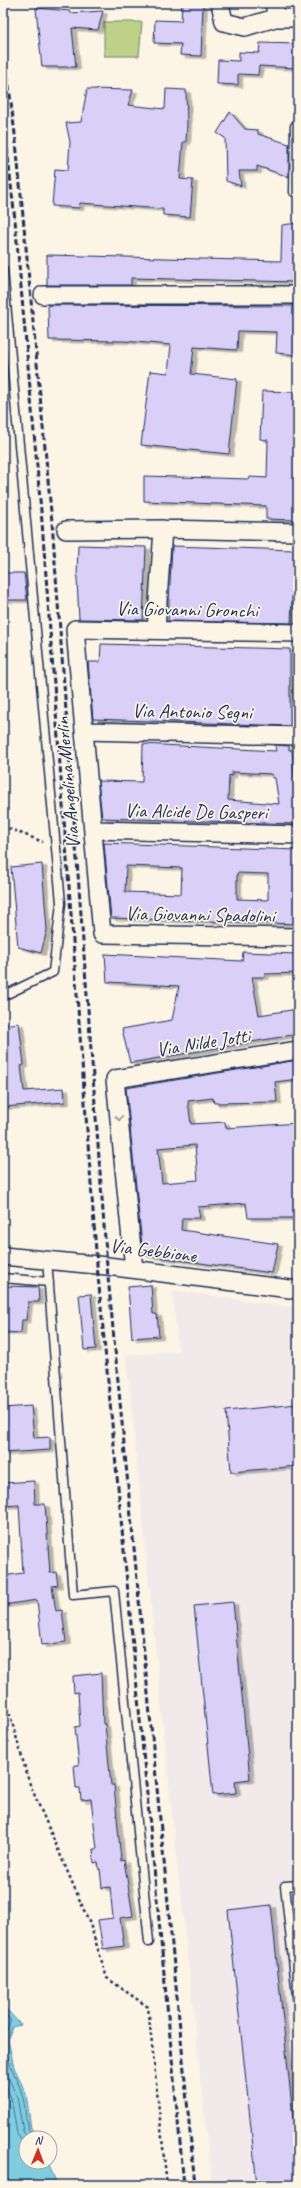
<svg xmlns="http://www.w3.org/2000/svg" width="301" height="2188" viewBox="0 0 301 2188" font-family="Caveat,sans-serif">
	<defs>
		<filter id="shadow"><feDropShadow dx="4.5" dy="2.5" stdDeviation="0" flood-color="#0004"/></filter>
	</defs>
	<rect width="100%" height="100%" fill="#fcf5e5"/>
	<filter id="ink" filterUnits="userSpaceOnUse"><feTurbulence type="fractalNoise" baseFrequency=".025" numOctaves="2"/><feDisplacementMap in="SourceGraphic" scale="8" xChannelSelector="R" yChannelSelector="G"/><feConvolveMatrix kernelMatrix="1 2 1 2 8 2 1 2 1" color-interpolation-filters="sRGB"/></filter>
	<g filter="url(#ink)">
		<path fill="#f2eaea" d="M172,1290L298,1308V2185H212L174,1834L126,1355L178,1351Z"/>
		<path fill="#bed287" stroke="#6c8072" d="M104,22H142L139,56H104Z"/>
		<path fill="#80cddf" stroke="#588eab" d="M3,2000L7,2010L21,2025L12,2027L8,2040L14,2067L26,2094L31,2128L39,2138H26V2162H48L57,2185H3Z"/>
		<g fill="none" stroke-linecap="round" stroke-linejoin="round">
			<path stroke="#436e92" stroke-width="1" d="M3,2011L11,2021C8,2026 4,2034 4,2041C6,2060 16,2076 22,2094C27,2110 23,2125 34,2138
				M3,2057L5,2070L17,2097L23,2131L28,2138
				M3,2080L11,2098L17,2133L26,2146"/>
		</g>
		<path fill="#dacff7" stroke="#1b2f5e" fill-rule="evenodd" filter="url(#shadow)" d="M182,3H203L201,56L180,55L181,44L154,43L155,20L181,21Z
			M36,8L70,11V13L103,11L98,30L72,28L76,67H42Z
			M260,43L298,44V68L259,66L258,75L238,74V85L217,84L218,60L239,61V52L259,53Z
			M87,89L133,90L128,105L165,109L166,89L186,90L187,124L186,142H183L180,179L193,180L190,217L163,215V209L80,203L79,208L52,206L55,169L68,170L70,142L66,123L81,122Z
			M230,112L245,129L258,130V134L289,144V177L257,166V171H239L241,186L226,181L225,138L217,133Z
			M298,223V282L131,278V285H47V255L281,261L282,225Z
			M48,305L298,306V355L276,353L277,332L238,331L237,350L194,347L191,374L237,379L229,454L141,445L150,371L168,373L171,345L124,341L49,340Z
			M262,391L298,392L295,520L266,519V506L144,501V476L249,479L250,477L267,478L268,440L260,439Z
			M78,545L146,547L143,620L79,619L77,579Z
			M172,546L294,550L291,623L168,621Z
			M3,573H24L27,600H3Z
			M101,644L290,649V726L93,719L88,662H100Z
			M143,744L276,751L275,745L289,746V750H292L298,824L102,818L98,781L142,782ZM232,772L272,774L273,778H275L279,804L228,800L229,775L232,776Z
			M104,843L298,850V924L111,918ZM126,866L182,868L181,894L125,892ZM237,873L268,874V900L237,899Z
			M42,864L47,930L41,953L18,947L11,867Z
			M243,952L298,954V973L265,974L264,977H252L259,1015L298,1009V1034L130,1063L122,1029L172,1020L179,986L107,982L105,954L242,961Z
			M19,1023L24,1065L21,1066L24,1091L64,1088L65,1102L3,1107V1025Z
			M298,1060V1079L275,1082L277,1102L214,1103L213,1098L188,1101L191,1124L225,1122L226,1128L298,1123V1218H248L246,1203L198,1207L200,1218H182L181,1230L278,1244L272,1273L143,1255L126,1088ZM195,1145L198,1180L162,1183L158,1148Z
			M151,1285L153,1314H157L159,1336L132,1338L128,1287Z
			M3,1286L38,1287L39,1302H28L26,1320H22L21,1333L3,1332Z
			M91,1294L96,1349L84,1350L79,1295Z
			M298,1404V1466L231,1472L226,1411Z
			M31,1406L34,1438L50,1437V1450L3,1453V1408Z
			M34,1481L35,1504H45L50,1573L56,1572L58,1585L52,1586L56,1611L62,1610L66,1642L42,1645L37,1600L3,1605V1576L23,1573L19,1505L3,1506V1483Z
			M233,1602L250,1779L235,1781L236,1793L213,1795L194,1606Z
			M101,1673L103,1724H105L111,1785H114L121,1861L124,1860L133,1916L120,1918L124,1946L103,1949L98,1920L113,1918L110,1887L102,1888L100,1869L99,1870L98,1862L94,1863L93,1849H97L91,1799L81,1800L80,1788H76L74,1765H79L75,1727L80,1726L78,1692L74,1693L73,1676Z
			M271,1905L295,2137H298V2155H294L297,2185H257L228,1910Z"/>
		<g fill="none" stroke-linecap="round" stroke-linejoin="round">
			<defs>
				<path id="lane" d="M298,126H295L294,192H298
					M3,270L61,903L53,972L3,996
					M47,1260L73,1595L114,1591L149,1942
					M3,1278L49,1282
					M298,1885L285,1886L298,2005"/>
				<path id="street" d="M220,3L224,22L245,27L275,18
					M275,3V18H298
					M43,295H298
					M66,530L163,529L298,532
					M156,630L163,529
					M298,633L75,629L102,934L298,937
					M85,731L298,736
					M93,830L298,835
					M3,1256L107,1266L298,1290
					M134,1269L115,1079L298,1050"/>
			</defs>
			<use href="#lane" stroke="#1b2f5e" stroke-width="11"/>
			<use href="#street" stroke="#1b2f5e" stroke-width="20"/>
			<path stroke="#1b2f5e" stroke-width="2.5" stroke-dasharray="3 3" stroke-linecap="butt" d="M3,826L43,842
				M3,1690L29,1782L90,1924L107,1978L148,2007L167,2185"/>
			<use href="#lane" stroke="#fcf5e5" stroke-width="8"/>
			<use href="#street" stroke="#fcf5e5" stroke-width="17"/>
			<path stroke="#1b2f5e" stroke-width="3" stroke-dasharray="6 3" stroke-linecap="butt" d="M3,40L16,142L52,522L107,1266L195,2185
				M3,113L15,220L42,522L97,1265L184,2185"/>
		</g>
		<defs><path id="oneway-chevron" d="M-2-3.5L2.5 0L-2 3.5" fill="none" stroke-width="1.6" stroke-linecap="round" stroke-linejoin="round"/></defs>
		<use stroke="#8c92a2" href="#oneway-chevron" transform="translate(119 1118) rotate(84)"/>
	</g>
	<g text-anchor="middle" stroke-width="3.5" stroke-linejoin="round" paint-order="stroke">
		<g font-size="20" fill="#1b2f5e" stroke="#fcf5e5">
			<text transform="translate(187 609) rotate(1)" y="7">Via Giovanni Gronchi</text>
			<text transform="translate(192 711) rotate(1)" y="7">Via Antonio Segni</text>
			<text transform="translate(67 783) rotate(-95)" y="7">Via Angelina Merlin</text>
			<text transform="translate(196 811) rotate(1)" y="7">Via Alcide De Gasperi</text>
			<text transform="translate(200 914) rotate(1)" y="7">Via Giovanni Spadolini</text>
			<text transform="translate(203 1042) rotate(-9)" y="7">Via Nilde Jotti</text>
			<text transform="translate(153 1250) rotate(7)" y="7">Via Gebbione</text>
		</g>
	</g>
	<rect width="301" height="2188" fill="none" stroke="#fcf5e5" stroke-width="16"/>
	<rect x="8" y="8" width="285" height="2172" fill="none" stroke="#1b2f5e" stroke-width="1.5" filter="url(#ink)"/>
	<g transform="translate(38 2150) rotate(1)"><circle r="19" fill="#fcf5e5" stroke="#a2a6af"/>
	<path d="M0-3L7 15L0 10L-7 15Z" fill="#c8321e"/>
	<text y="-6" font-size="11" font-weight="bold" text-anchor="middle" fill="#1b2f5e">N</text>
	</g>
</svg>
